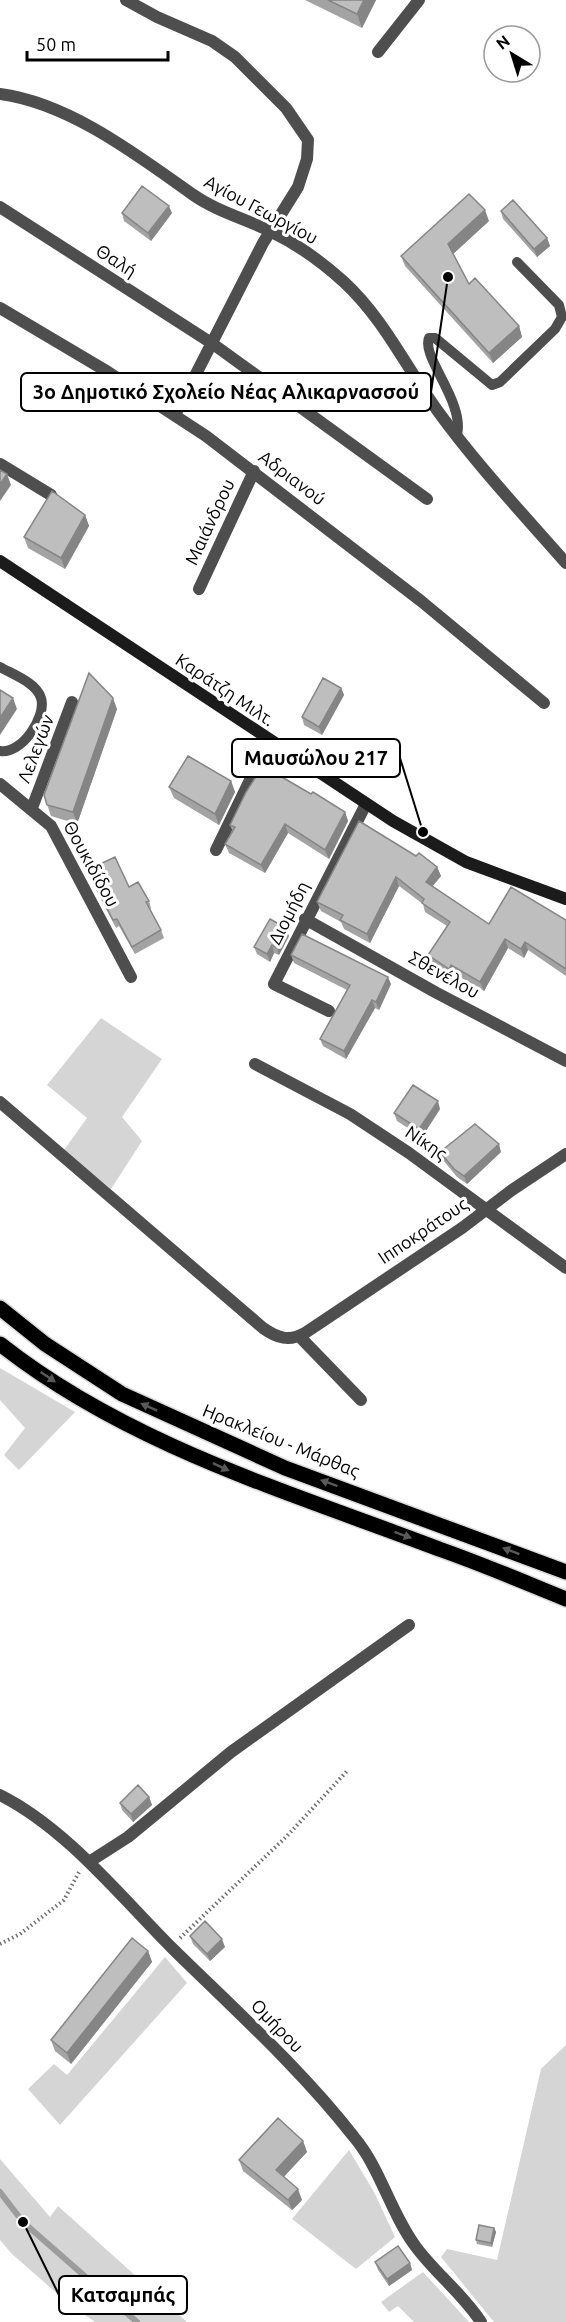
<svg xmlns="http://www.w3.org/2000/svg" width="566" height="2322" viewBox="0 0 566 2322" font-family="Ubuntu,sans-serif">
	<rect width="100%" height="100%" fill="#fff"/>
	<path fill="#d5d5d5" d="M101,1018L162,1059L122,1117L142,1141L111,1189L64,1150L87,1118L47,1085Z
		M0,1368L75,1412L19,1470L4,1455L25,1428L0,1400Z
		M165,1957L187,1983L60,2125L28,2089L54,2064L67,2075Z
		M566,2045V2322H494L441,2257L447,2249L497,2260L541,2069Z
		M349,2150L374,2192L395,2237L356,2269L292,2219Z
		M0,2159L50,2217L58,2206L187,2322H95L68,2303L12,2254L0,2240Z
		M423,2272L469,2322H414L398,2306L389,2312L381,2302Z"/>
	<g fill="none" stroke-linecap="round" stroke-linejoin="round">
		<path stroke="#9c9c9c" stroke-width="6" d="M0,2192L23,2222L137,2322"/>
		<defs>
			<path id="primary" d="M0,1308L45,1344L122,1394L285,1468L566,1572
				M0,1344C128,1445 289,1492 439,1549C482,1564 524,1582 566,1599"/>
		</defs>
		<use href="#primary" stroke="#dbdbdb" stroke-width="18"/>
		<path stroke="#707070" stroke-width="4" stroke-dasharray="1.5 3" stroke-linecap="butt" d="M180,1938L287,1836L348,1770
			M0,1944L20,1934L64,1900L79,1872"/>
		<path stroke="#4e4e4e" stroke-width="10" d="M457,435C465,402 421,357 429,338H435L440,342L492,385L500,382L555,329L562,317L559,305L517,262
			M0,667C12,674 37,683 41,698C47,717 21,755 0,751"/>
		<path stroke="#4e4e4e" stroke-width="12" d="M126,0L157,17L212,41L235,57L286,108L308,140L307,159L298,187L263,243L175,415
			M378,52L419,0
			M0,94C69,103 137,155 192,194C216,211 243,218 270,231C297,244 322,262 344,282C384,319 406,367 437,410C476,464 523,514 566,563
			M0,207L213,344L427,499
			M0,308L108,372L206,436L421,601L544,703
			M0,464L51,495
			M199,589L254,471
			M0,784L51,826L131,977
			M32,808L72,702
			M216,850L269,741
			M305,919L435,992L566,1061
			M329,1011L274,984L366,804
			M255,1064L350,1114L409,1153L566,1268
			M0,1102L263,1328C277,1338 289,1342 305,1333L462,1228L512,1190L566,1154
			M299,1336L361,1400
			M0,1795C66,1828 120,1896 172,1948C234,2009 300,2068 354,2137C381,2169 390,2212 416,2247C436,2274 463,2294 481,2322
			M89,1862L128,1837L231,1752L409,1625"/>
		<path stroke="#1b1b1b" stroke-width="12" d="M0,561L393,821L466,862L566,899"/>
		<use href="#primary" stroke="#000" stroke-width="15"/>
	</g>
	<path fill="#a3a3a3" d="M305,0H376L362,28Z
		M501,211L547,238L550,246L537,257L503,219Z
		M122,213H172L151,241L124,221Z
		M489,221L453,254L469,284L519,326L522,337L493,363L405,266L401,256Z
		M85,515L89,526L65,569L28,548L24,537Z
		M341,688L344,695L322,735L304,725L302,717Z
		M117,709L77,824L51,816L44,795Z
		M231,781L235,792L219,825L174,798L169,787Z
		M311,794L345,812L348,821L329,859L288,833L265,873L229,853L225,844L233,832L230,825Z
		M416,856L437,867L441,876L433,886L489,924L566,920V976L528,950L524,958L508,948L484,991L455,974L452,978L431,964L428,955L447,926L425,912L423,904L399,886L370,943L344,929L341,922L321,911L317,902Z
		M87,870L129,887L149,901L151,908L150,909L161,930L164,938L135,954L119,926L116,928L90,878Z
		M289,936L279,955L274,953L270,962L257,954L254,947Z
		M291,955L391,984L379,1010L375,1008L346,1059L323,1046L320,1039L347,990L294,963Z
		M440,1109L422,1137L397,1121L394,1113Z
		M440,1152H501L467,1184L457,1177L443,1160Z
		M149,1797L152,1805L133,1822L122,1810L120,1803Z
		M190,1936L225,1947L210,1961L193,1944Z
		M148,1951L152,1962L71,2064L55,2051L51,2040Z
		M303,2141L307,2152L284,2176L302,2200L292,2210L243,2171L239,2160Z
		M494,2228L496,2232L492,2247L477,2244L476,2240Z
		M375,2262L410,2263L412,2270L389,2286L378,2270Z"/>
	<path fill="#858585" d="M364,0H376L362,28L357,14Z
		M169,206L172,213L151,241L148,233Z
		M485,210L489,221L452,255L448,244Z
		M547,238L550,246L537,257L534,249Z
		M519,326L522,337L493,363L489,353Z
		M7,474L11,485L0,501V484Z
		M85,515L89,526L65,569L61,558Z
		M341,688L344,695L322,735L319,727Z
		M13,698L17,709L0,735V718Z
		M113,698L117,709L77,824L73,812Z
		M231,781L235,792L219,825L215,814Z
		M345,812L348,821L329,859L325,850Z
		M285,824L288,833L265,873L261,865Z
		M437,867L441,876L429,890L426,882Z
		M396,877L399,886L370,943L367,934Z
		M286,928L289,936L279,955L277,948Z
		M505,939L508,948L484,991L480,982Z
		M525,942L528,950L524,958L521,949Z
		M272,945L274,953L270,962L267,954Z
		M451,965L455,974L452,978L449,969Z
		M388,977L391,984L379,1010L376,1002Z
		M372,1000L375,1008L346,1059L344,1051Z
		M438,1101L440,1109L422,1137L419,1129Z
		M499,1144L501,1152L467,1184L464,1176Z
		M149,1797L152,1805L133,1822L131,1814Z
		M222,1939L225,1947L210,1961L207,1954Z
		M148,1951L152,1962L71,2064L67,2053Z
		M303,2141L307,2152L280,2181L276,2170Z
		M298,2189L302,2200L292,2210L288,2200Z
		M494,2228L496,2232L492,2247L491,2243Z
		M410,2263L412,2270L389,2286L387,2279Z"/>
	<path fill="#bebebe" stroke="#858585" stroke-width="1.5" d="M328,0H364L357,14Z
		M142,186L169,206L148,233L122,213Z
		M469,194L485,210L448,244L469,284L475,278L519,326L489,353L401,256Z
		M513,200L547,238L534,249L501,211Z
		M0,470L7,474L0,484Z
		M52,491L85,515L61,558L24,537Z
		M89,673L113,698L73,812L47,805L44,795Z
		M323,678L341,688L319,727L302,717Z
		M0,690L13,698L0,718Z
		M188,756L231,781L215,814L169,787Z
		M263,766L311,794L313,792L345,812L325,850L285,824L261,865L225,844L235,827L230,825L246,792Z
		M359,821L416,856L419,853L437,867L426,882L489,924L511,887L566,920V969L525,942L521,949L505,939L480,982L451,965L449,969L428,955L450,922L422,903L424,899L396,877L367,934L340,920L343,915L317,902Z
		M115,857L129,887L138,882L149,901L146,902L161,930L132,947L117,919L113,920L87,870Z
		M270,919L286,928L277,948L272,945L267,954L254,947Z
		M302,934L388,977L376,1002L372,1000L344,1051L320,1039L350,985L291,955Z
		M413,1085L438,1101L419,1129L394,1113Z
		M475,1124L499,1144L464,1176L454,1169L440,1152Z
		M138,1785L149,1797L131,1814L120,1803Z
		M205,1921L222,1939L207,1954L190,1936Z
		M132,1938L148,1951L67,2053L51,2040Z
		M278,2118L303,2141L276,2170L298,2189L288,2200L239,2160Z
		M479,2225L494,2228L491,2243L476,2240Z
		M398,2246L410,2263L387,2279L375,2262Z"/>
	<defs><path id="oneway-solid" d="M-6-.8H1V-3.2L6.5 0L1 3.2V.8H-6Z" transform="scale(1.5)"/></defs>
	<g fill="#595959">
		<use href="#oneway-solid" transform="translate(48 1377) rotate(34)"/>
		<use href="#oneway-solid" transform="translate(149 1407) rotate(-156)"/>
		<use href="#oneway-solid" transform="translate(221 1467) rotate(25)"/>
		<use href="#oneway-solid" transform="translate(329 1483) rotate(-160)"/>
		<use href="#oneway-solid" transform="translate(403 1535) rotate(20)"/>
		<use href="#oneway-solid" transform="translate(511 1551) rotate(-159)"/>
	</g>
	<g text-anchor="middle" stroke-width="6" stroke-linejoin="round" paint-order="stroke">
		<g font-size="18" fill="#000" stroke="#fff">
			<text transform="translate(261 210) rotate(28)" y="6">Αγίου Γεωργίου</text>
			<text transform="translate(116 261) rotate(33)" y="6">Θαλή</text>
			<text transform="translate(292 478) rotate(37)" y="6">Αδριανού</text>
			<text transform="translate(210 522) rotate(-65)" y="6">Μαιάνδρου</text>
			<text transform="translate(225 690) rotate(34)" y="6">Καράτζη Μιλτ.</text>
			<text transform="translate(36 749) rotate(-69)" y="6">Λελεγών</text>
			<text transform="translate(91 864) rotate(61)" y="6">Θουκιδίδου</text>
			<text transform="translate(289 913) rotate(-63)" y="6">Διομήδη</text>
			<text transform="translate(444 975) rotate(29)" y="6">Σθενέλου</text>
			<text transform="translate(426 1143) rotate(34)" y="6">Νίκης</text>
			<text transform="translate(423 1231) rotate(-34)" y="6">Ιπποκράτους</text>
			<text transform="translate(281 1441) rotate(22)" y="6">Ηρακλείου - Μάρθας</text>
			<text transform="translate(277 2026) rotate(46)" y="6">Ομήρου</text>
		</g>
	</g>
	<path fill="none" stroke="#000" stroke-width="2" d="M448 277L431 392M423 832L400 758M23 2222L59 2295"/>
	<g fill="#000" stroke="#fff" stroke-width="2">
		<circle cx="448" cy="277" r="6"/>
		<circle cx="423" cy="832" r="6"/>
		<circle cx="23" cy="2222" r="6"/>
	</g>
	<g fill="#fff" stroke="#000" stroke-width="2">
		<rect x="21" y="373" width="410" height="38" rx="6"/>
		<rect x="232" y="739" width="168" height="38" rx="6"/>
		<rect x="59" y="2276" width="128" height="38" rx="6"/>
	</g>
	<g font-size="20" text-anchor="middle" font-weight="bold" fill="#000">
		<text x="226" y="399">3ο Δημοτικό Σχολείο Νέας Αλικαρνασσού</text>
		<text x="316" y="765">Μαυσώλου 217</text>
		<text x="123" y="2302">Κατσαμπάς</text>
	</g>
	<g transform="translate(512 54) rotate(322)"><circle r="28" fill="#ffffff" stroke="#999999" stroke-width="1.5"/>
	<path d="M0-4.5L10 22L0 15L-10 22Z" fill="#000000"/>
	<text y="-9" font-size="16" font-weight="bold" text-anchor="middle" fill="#000000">N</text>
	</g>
	<path d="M27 51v9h141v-9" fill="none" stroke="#000000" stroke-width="3"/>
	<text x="36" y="51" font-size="18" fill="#000000" stroke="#ffffff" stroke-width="4.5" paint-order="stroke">50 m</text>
</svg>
